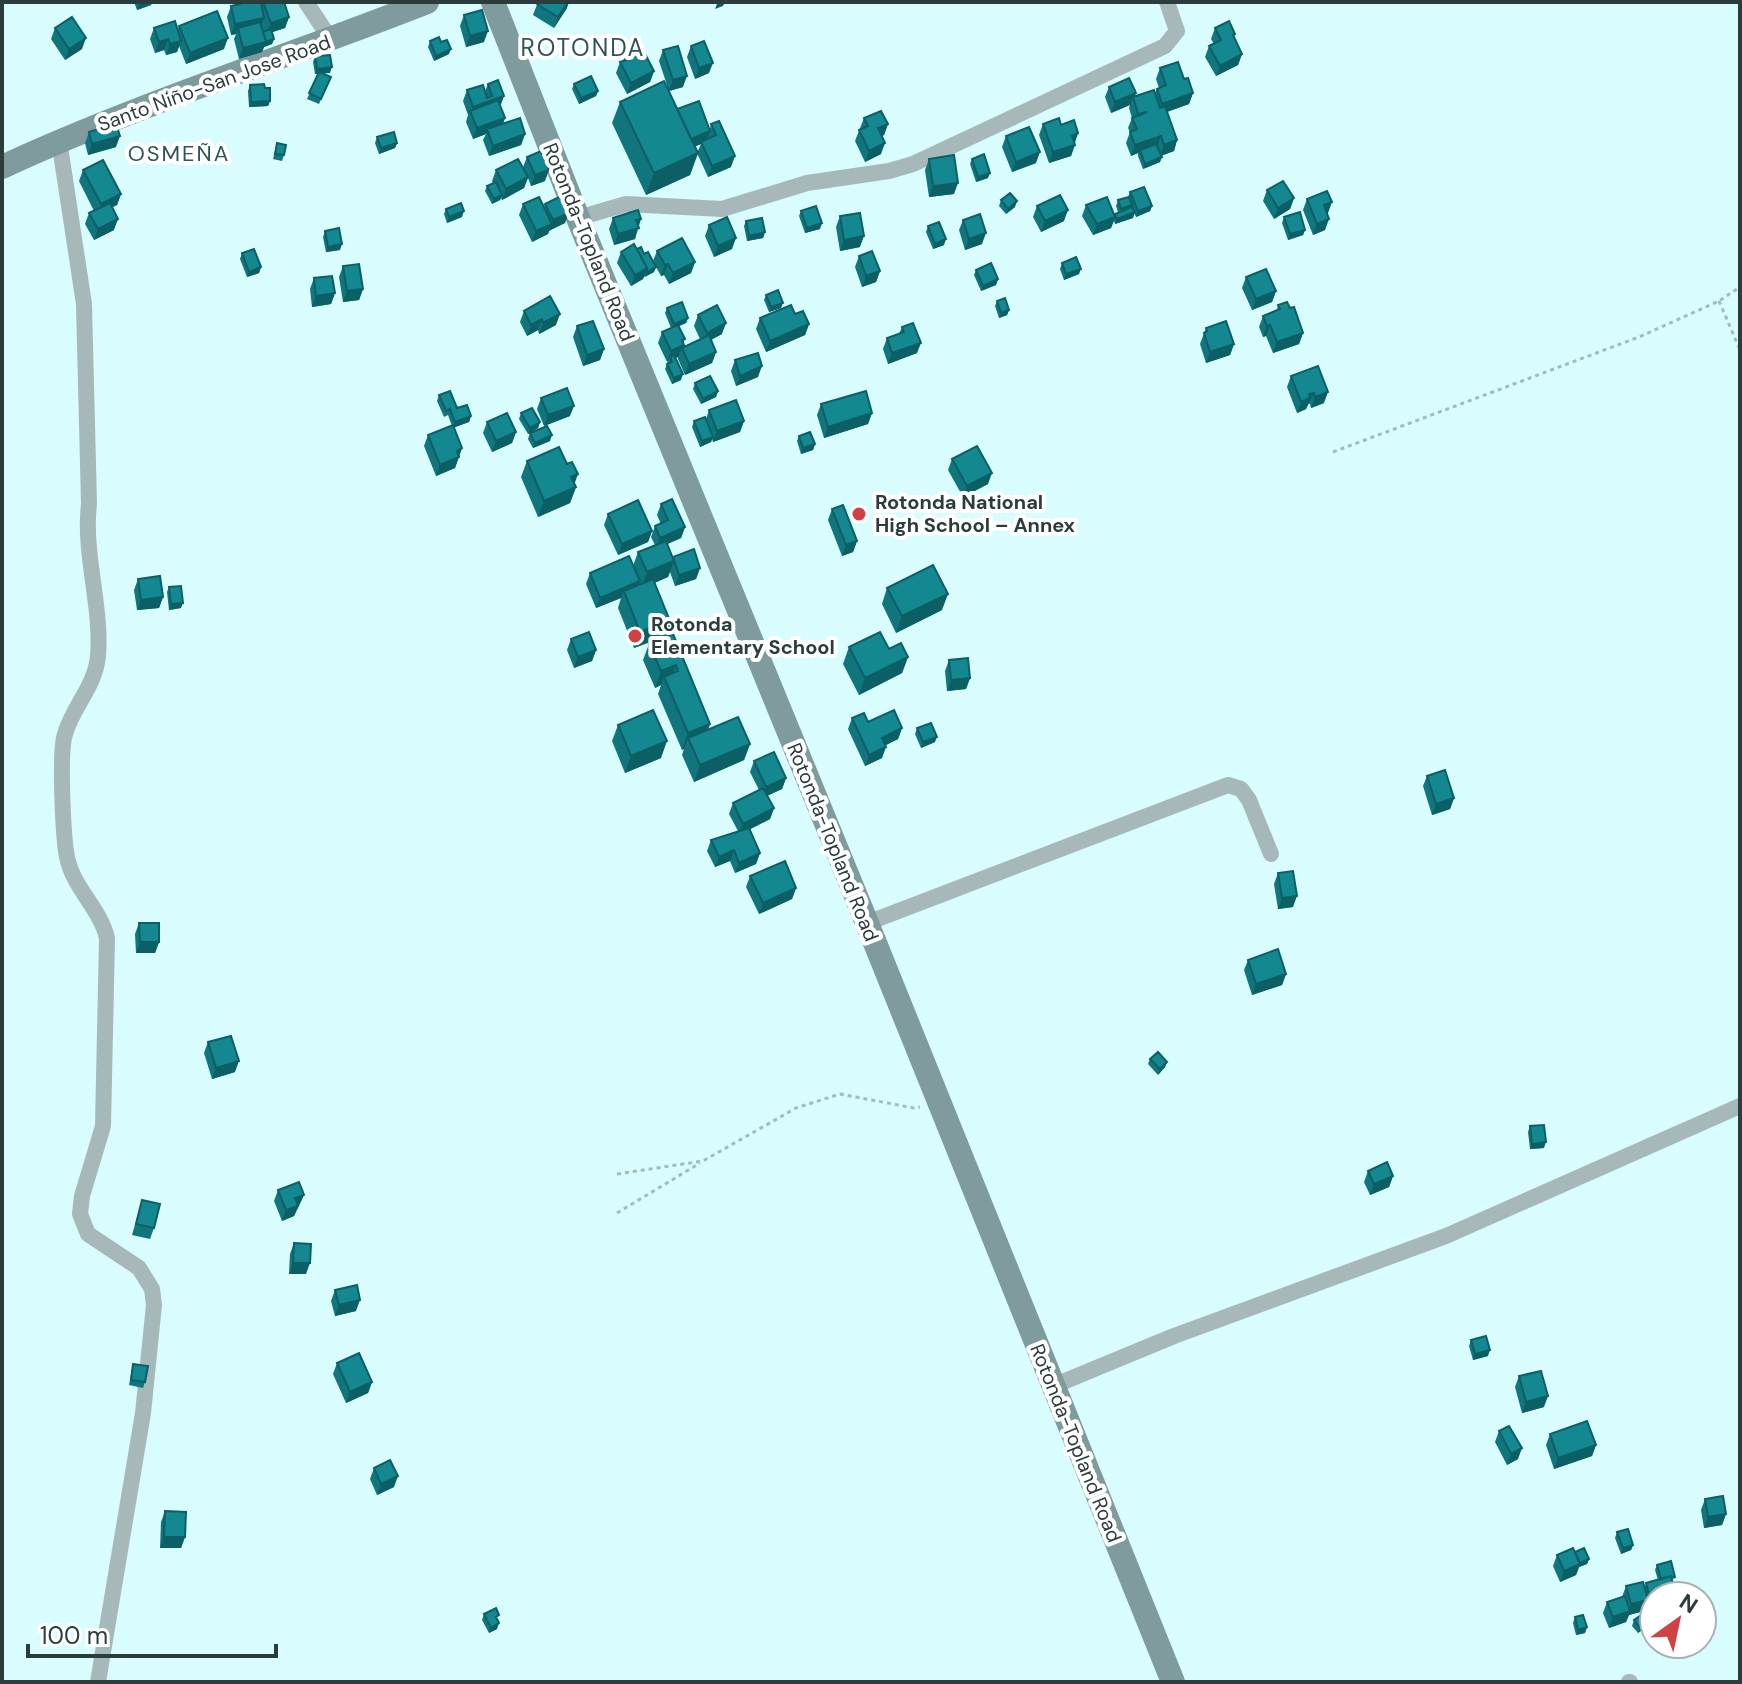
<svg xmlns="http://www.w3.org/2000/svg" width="1742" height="1684" viewBox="0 0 1742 1684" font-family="'DM Sans',sans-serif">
	<rect width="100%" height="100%" fill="#d9fcff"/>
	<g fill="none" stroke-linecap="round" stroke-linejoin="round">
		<path stroke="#9fbcbe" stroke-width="3" stroke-dasharray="4 4" stroke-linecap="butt" d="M1719,301L1740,350
			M1333,452L1639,337L1719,301L1740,287
			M617,1174L703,1161L796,1108L840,1094L914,1108L920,1107
			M617,1213L700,1163"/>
		<path stroke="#a6b8ba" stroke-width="16" d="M306,2L331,40
			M59,140L84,304L89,504C83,554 102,605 98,656C95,687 73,706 65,734C59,751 63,837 67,857C73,888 100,908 107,938L103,1126L82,1196L80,1214L88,1234L139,1268L152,1289L154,1305L143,1413L98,1682
			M578,218L626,204L722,209L807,183L889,171L913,164L1165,46L1177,31L1167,2
			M867,923L1228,785L1241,789L1249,800L1271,854
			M1053,1386L1174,1336L1446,1236L1740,1106
			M1629,1682H1630"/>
		<path stroke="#809b9d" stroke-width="24" d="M493,2L578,218L867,923L1173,1682
			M2,167C140,103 285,58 427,2"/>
	</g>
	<path fill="#10757d" d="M134,2H152L151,5L137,10Z
		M238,2H284L289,17L285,28L272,32L274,39L272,44L264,47L262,52L239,59L234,39L236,34L231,35L227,17L231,6L237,5Z
		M538,2L567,8L554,28L533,15Z
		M464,15L484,42L466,47L460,26Z
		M179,26L224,49L186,64L179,46L177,52L166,55L164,50L155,53L150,39L154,28L178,30Z
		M55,28L82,49L65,60L51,39Z
		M1215,28L1235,34L1234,38L1242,54L1238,65L1216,76L1205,57L1209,46L1214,44L1211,39Z
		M430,41L441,42L449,54L434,61L428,47Z
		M691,46L709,73L695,79L687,57Z
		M663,50L683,87L669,91L659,61Z
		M315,56L330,73H322L331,77L319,104L307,99L318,74H315L313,62Z
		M625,56L654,71L650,82L627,94L616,73L620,62L623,61Z
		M1160,68L1184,79L1193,93L1189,104L1167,112L1177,140L1174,151L1161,156L1160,162L1143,169L1138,156V153L1131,156L1126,143L1130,132L1128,128L1132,118L1129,108L1130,105L1111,113L1105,97L1109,87L1135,96L1155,93L1157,89L1159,88L1156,79Z
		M488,84L504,96L500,105L505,118L503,124L525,134L521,145L489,156L483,140L486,134L473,139L466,122L468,115L463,101L467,90L485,91Z
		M574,84L598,91L596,96L579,104L572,89Z
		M250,85L265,88L270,101L268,106L249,107L248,91Z
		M620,102L677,109L710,129L711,124L731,167L708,177L697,153L701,144L694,147L698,153L690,175L646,195L612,123Z
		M864,118L888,124L884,135L882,136L881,154L865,162L855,141Z
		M1043,124L1061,125L1078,133L1071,156L1049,163L1039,135Z
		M89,132L116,147L88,155L85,143Z
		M1006,136L1036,163L1012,172L1002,147Z
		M377,137L397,143L395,148L379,154L375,143Z
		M277,143L284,155L282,161L273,159Z
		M527,157L545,181L531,186L528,178L524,188L502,200L501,198L500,200L492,204L485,191L487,186L493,183L492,181L496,170L525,172L523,167Z
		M929,159L954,194L929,197L925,170Z
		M972,159L988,178L976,182L970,164Z
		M83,170L121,194L117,205L112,207L114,230L94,240L85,224L89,213L94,211L79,181Z
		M1267,190L1294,198L1290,209L1274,219L1263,201Z
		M1130,192L1152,206L1150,211L1136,217L1134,213L1133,218L1115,224L1114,221L1111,228L1093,235L1082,216L1086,205L1114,215L1118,212L1116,206L1118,200L1128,197Z
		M1307,199L1328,213L1325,230L1313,235L1303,210Z
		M1001,200L1015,207L1006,214L999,206Z
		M523,204L544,208L545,204L565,223L549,230L548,234L532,242L519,215Z
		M1037,206L1064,221L1041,232L1033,217Z
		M446,209L462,217L447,223L444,214Z
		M801,211L820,229L805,233L799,216Z
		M840,216L860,247L840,251L836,227Z
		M1284,217L1305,230L1303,235L1288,240L1282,223Z
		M613,218L638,226L635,239L614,245L609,229Z
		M963,220L982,244L965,250L959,230Z
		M746,221L765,232L763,238L747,241L744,226Z
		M709,225L732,249L714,257L705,236Z
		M928,226L944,245L933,249L926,232Z
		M325,231L340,250L326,252L323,237Z
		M657,251L695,262L691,273L669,284L664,275L661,276L656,267L654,272L644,277L643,279L631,286L617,263L621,252L644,254L653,261Z
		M242,253L261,267L259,273L247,277L240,259Z
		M859,256L880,271L876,282L862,287L855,267Z
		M1062,263L1079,274L1064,280L1060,269Z
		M343,266L363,289L359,300L343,302L339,277Z
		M976,270L998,279L996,285L981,291L974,275Z
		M1246,277L1276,291L1272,302L1252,310L1242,288Z
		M314,278L335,293L331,304L312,307L310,289Z
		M766,295L781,308L769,312L764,300Z
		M997,301L1009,310L1007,315L999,318L995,306Z
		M1278,305L1290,308L1303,333L1299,344L1273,353L1266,336L1263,337L1259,327L1263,316L1277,310Z
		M667,308L688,318L686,323L679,326L684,345L683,347L700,339L694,326L698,315L722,334L711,340L716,352L712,363L685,375L678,359V357L676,358L681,380L672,384L665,369L668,361L667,362L658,343L662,332L671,328L665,313Z
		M524,311L556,325L539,334L538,330L527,336L520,322Z
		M760,318L809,324L805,335L766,352L756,329Z
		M577,326L604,349L600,360L583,366L573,337Z
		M902,327L917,353L888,364L883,349L887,338L899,334Z
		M1206,328L1234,344L1230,355L1206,363L1200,344Z
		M735,360L758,377L736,386L731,371Z
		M1318,366L1324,403L1311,408L1310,404H1308L1306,409L1297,413L1287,387L1291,376Z
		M695,383L718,391L716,397L701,404L693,389Z
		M439,395L471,416L469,422L454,427L462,448L455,468L436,476L424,446L428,435L452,426L448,415L444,417L437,401Z
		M541,398L570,416L544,426L537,409Z
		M821,404L872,413L868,424L824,438L817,415Z
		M709,410L744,421L740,432L713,442L712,439L711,442L700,447L692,427L694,421L706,419Z
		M521,413L540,422L538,428L528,434L519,419Z
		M487,422L516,432L512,443L492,452L483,433Z
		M530,433L550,441L533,448L528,439Z
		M799,436L815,444L813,450L801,454L797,441Z
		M952,459L988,484L963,497L948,470Z
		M527,461L576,487L570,503L538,517L521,477Z
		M661,504L685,527L681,538L667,544L672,557L700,568L696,579L675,586L670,572L668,577L654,583L674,631L672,634L708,730L750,744L744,760L694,782L682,755L684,749L682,750L658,694L661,685L655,688L643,660L649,644L656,641L655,640L634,648L618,608L621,598L596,608L586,584L590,573L633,566L638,552L655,545L651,537L655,526L661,524L657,515Z
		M832,509L857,541L853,552L842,556L828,520Z
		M608,514L652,531L648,542L618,555L604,525Z
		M138,579L163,597L159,608L137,610L134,590Z
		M169,587L181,608L169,610L167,592Z
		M887,588L942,610L896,633L882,604Z
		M571,639L596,650L592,661L574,668L567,650Z
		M849,647L889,649L908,657L902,673L859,695L843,664Z
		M949,660L970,678L966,689L947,691L945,671Z
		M852,718L868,722L902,728L898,739L886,745L882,758L865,766L848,729Z
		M618,725L661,758L625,773L612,741Z
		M917,728L935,742L921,748L915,734Z
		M754,761L786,778L782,789L767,796L774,808L770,819L750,829L760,853L756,864L735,873L730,861L715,867L707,851L711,840L738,831L729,814L733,803L759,790L750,772Z
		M1427,776L1454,798L1450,809L1432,815L1423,786Z
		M1278,873L1293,907L1278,909L1274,884Z
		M750,876L796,888L792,899L759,914L746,887Z
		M139,923L159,942L155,953H136L135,934Z
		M1248,960L1286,974L1282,985L1252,995L1244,970Z
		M208,1042L235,1072L212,1079L204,1053Z
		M1150,1059L1167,1062L1165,1067L1158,1075L1148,1064Z
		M1530,1126L1544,1148L1530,1149L1528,1132Z
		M1368,1171L1393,1176L1389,1187L1370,1195L1364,1182Z
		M278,1190L304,1195L294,1216L282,1221L274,1201Z
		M142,1200L154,1228L150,1239L132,1235Z
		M294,1243L306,1274H289L290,1254Z
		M335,1290L356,1311L335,1316L331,1301Z
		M1471,1340L1488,1356L1473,1360L1469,1346Z
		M337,1363L372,1382L368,1393L346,1403L333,1374Z
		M133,1364L145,1382L143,1388L129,1385Z
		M1519,1376L1544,1407L1522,1413L1515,1387Z
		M1499,1431L1518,1459L1507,1465L1495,1442Z
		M1550,1434L1596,1445L1592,1456L1554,1469L1546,1445Z
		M374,1468L394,1487L377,1495L370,1479Z
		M1705,1499L1726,1514L1722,1525L1704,1528L1701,1510Z
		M165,1511L185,1537L181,1548H160L161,1522Z
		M1617,1532L1633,1545L1631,1550L1621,1554L1615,1538Z
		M1575,1552L1589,1559L1587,1564L1579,1567L1576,1575L1560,1582L1553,1566L1557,1555Z
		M1671,1561L1654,1623L1650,1624L1646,1607L1644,1611L1629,1615L1626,1622L1609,1628L1603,1613L1607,1602L1622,1597L1626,1586L1645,1587L1646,1583L1658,1580L1655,1570L1657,1565Z
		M484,1614L497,1621V1629L489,1633L482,1620Z
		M1575,1617L1587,1627L1585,1633L1576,1635L1573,1623Z
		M1634,1620L1647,1622L1645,1628L1638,1633L1632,1626Z"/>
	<path fill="#0d5f66" d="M140,2H152L151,5L137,10Z
		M568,2H569L567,8L554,28L558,17Z
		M722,2H725L723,6L715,9L717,4Z
		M289,17L285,28L267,34L271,23Z
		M264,18L260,29L238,28L236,34L231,35L235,24Z
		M488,31L484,42L466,47L470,36Z
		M86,38L82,49L65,60L69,49Z
		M228,38L224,49L186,64L190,53Z
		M168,39L164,50L155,53L159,42Z
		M274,39L272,44L264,47L266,42Z
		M181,41L177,52L166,55L170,44Z
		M266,42L262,52L239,59L243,48Z
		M451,49L449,54L434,61L436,56Z
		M1242,54L1238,65L1216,76L1220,66Z
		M713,63L709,73L695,79L699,68Z
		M332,67L330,73L315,74L317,69Z
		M654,71L650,82L627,94L631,83Z
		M687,76L683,87L669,91L673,80Z
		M598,91L596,96L579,104L581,98Z
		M1136,93L1134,99L1133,97L1130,105L1111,113L1115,102Z
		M1193,93L1189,104L1158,115L1162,104Z
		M504,96L500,107L471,114L473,107Z
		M270,101L268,106L249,107L251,102Z
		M505,118L501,128L487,129L486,134L473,139L477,128Z
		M888,124L884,135L874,139L878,128Z
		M710,131L706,142H701V144L680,152L684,141Z
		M1078,133L1074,144L1072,136Z
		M525,134L521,145L489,156L493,146Z
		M120,136L116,147L88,155L92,144Z
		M1161,136L1157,147L1140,150L1138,153L1131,156L1135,145Z
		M1177,140L1174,151L1160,156L1164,145Z
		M397,143L395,148L379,154L381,148Z
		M885,143L881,154L865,162L869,151Z
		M1075,145L1071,156L1049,163L1053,152Z
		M1040,152L1036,163L1012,172L1016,162Z
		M698,153L690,175L646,195L654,173Z
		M735,156L731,167L708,177L712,166Z
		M1162,157L1160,162L1143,169L1145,164Z
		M549,170L545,181L531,186L535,175Z
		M990,173L988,178L976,182L978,177Z
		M528,177L524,188L502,200L506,189Z
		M958,183L954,194L929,197L933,186Z
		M121,194L117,205L97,215L101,204Z
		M502,195L500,200L492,204L494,199Z
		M1294,198L1290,209L1274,219L1278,208Z
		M1017,201L1015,207L1006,214L1008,209Z
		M1332,202L1328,213L1320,216L1324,205Z
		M1152,206L1150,211L1136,217L1138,211Z
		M1068,210L1064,221L1041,232L1045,221Z
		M464,211L462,217L447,223L449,217Z
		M1135,212L1133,218L1115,224L1117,219Z
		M569,213L565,223L549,231L553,220Z
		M1115,217L1111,228L1093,235L1097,224Z
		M118,219L114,230L94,240L98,229Z
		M641,219L635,239L614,245L618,234L636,220Z
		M1329,219L1325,230L1313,235L1317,224Z
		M822,223L820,229L805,233L807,228Z
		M552,224L548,234L532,242L536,231Z
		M1305,230L1303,235L1288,240L1290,234Z
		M765,232L763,238L747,241L749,236Z
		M986,233L982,244L965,250L969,239Z
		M864,236L860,247L840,251L844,240Z
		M736,238L732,249L714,257L718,246Z
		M946,239L944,245L933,249L935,244Z
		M342,244L340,250L326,252L328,247Z
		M695,262L691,273L669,284L673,273Z
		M668,264L664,275L661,276L665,265Z
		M261,267L259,273L247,277L249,272Z
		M656,267L654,272L645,277L647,272Z
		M647,268L643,279L631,286L635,275Z
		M1081,269L1079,274L1064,280L1066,274Z
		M880,271L876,282L862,287L866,276Z
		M998,279L996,285L981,291L983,286Z
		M363,289L359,300L343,302L347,291Z
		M1276,291L1272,302L1252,310L1256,299Z
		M335,293L331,304L312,307L316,296Z
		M783,303L781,308L769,312L771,307Z
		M1009,310L1007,315L999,318L1001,313Z
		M560,314L556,325L539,334L543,323Z
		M688,318L686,323L672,329L674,324Z
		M542,319L538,330L527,336L531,325Z
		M726,323L722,334L703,344L707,333Z
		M809,324L805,335L766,352L770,341Z
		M1270,325L1266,336L1263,337L1267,326Z
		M1303,333L1299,344L1273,353L1277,342Z
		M685,339L682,346L684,345L678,357L671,360L670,357L667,362L671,351Z
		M921,343L917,353L888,364L892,353Z
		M1234,344L1230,355L1206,363L1210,352Z
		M604,349L600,360L583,366L587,355Z
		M716,352L712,363L685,375L689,364Z
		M762,366L758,377L736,386L740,376Z
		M683,374L681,380L672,384L674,378Z
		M718,391L716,397L701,404L703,399Z
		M1328,392L1324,403L1311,408L1315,397Z
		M1314,393L1306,409L1297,413L1301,402L1309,394Z
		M574,406L570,416L544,426L548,415Z
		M872,413L868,424L824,438L828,427Z
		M471,416L469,422L453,428L455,422Z
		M744,421L740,432L713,442L717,431Z
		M540,422L538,428L528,434L530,428Z
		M516,432L512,443L492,452L496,441Z
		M552,435L550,441L533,448L535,443Z
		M713,437L711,442L700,447L702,441Z
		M815,444L813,450L801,454L803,448Z
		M462,448L455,468L436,476L440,465L457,451Z
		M992,473L988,484L963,497L967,486Z
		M578,474L573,488L576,487L570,503L538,517L544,501L571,477Z
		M685,527L681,538L656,549L660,538Z
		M652,531L648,542L618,555L622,544Z
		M857,541L853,552L842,556L846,545Z
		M674,561L668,577L641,589L647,572Z
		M700,568L696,579L675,586L679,575Z
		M640,581L636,592L624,591L621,598L596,608L600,598Z
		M948,594L942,610L896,633L902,616Z
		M163,597L159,608L137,610L141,600Z
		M183,603L181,608L169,610L171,604Z
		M661,623L655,640L634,648L640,632Z
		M596,650L592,661L574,668L578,657Z
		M908,657L902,673L859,695L865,678Z
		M676,665L670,681L664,677L661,685L655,688L661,671Z
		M970,678L966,689L947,691L951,680Z
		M710,724L705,740L688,738L684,749L682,750L688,733Z
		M902,728L898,739L878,749L882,738Z
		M937,737L935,742L921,748L923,742Z
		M667,741L661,758L625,773L631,756Z
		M750,744L744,760L694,782L700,765Z
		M886,747L882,758L865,766L869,755Z
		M786,778L782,789L762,798L766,787Z
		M1454,798L1450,809L1432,815L1436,804Z
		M774,808L770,819L739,835L743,824Z
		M734,850L730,861L715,867L719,857Z
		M760,853L756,864L735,873L739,863Z
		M796,888L792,899L759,914L763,903Z
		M1297,896L1293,907L1278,909L1282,898Z
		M140,942H159L155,953H136Z
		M1286,974L1282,985L1252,995L1256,984Z
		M239,1061L235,1072L212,1079L216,1068Z
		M1167,1062L1165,1067L1158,1075L1160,1069Z
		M1546,1142L1544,1148L1530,1149L1532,1144Z
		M1393,1176L1389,1187L1370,1195L1374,1184Z
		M304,1195L294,1216L282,1221L286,1210L295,1198Z
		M293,1263H310L306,1274H289Z
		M360,1300L356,1311L335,1316L339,1305Z
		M1490,1350L1488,1356L1473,1360L1475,1354Z
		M372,1382L368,1393L346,1403L350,1392Z
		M1548,1396L1544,1407L1522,1413L1526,1402Z
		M1596,1445L1592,1456L1554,1469L1558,1458Z
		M1522,1448L1518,1459L1507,1465L1511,1454Z
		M398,1476L394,1487L377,1495L381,1484Z
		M1726,1514L1722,1525L1704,1528L1708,1517Z
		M164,1537H185L181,1548H160Z
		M1633,1545L1631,1550L1621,1554L1623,1548Z
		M1589,1559L1587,1564L1579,1567L1576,1575L1560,1582L1564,1571Z
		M1648,1600L1644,1611L1629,1615L1626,1622L1609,1628L1613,1617L1628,1612L1631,1604Z
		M1647,1622L1645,1628L1638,1633L1640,1628Z
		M499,1623L497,1629L489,1633L491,1628Z
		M1587,1627L1585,1633L1576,1635L1578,1630Z"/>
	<path fill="#138891" stroke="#0d5f66" stroke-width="2" d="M239,2H261L264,18L235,24L231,6L240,4Z
		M263,2H284L289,17L271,23Z
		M538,2H568L558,17L537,4Z
		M482,10L488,31L470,36L464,15Z
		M217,11L228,38L190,53L179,26Z
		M72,17L86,38L69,49L55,28Z
		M175,21L181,41L170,44L168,39L159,42L154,28Z
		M1229,21L1235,34L1233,35L1242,54L1220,66L1209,46L1221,40L1215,28Z
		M260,22L266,42L243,48L238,28Z
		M271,29L274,39L266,42L263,32Z
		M439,37L441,42L447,40L451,49L436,56L430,41Z
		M704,41L713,63L699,68L691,46Z
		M678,46L687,76L673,80L663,50Z
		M642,48L654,71L631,83L620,62L626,60L625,56Z
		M330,55L332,67L317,69L315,56Z
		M1178,62L1184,79L1188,78L1193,93L1162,104L1157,89L1166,85L1160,68Z
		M319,72L331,77L321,99L309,93Z
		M591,76L598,91L581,98L574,84Z
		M1129,78L1136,93L1115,102L1109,87Z
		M498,80L504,96L473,107L467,90L483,85L487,98L492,96L488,84Z
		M664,81L698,153L654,173L620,102Z
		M264,84L265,88H270V101L251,102L250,85Z
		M1154,90L1160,108L1165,106L1177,140L1164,145L1161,136L1135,145L1130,132L1137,129L1132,118L1147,112L1138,114L1133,97Z
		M498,100L505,118L477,128L470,111Z
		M699,101L710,131L691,139L677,109Z
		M881,111L888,124L878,128L885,143L869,151L859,130L868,126L864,118Z
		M520,118L525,134L493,146L487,129Z
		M1059,118L1061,125L1074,120L1078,133L1072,136L1075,145L1053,152L1043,124Z
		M719,121L735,156L712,166L701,142L716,135L711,124Z
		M116,124L120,136L92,144L89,132Z
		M1029,127L1040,152L1016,162L1006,136Z
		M394,132L397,143L381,148L377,137Z
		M277,143L286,145L284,155L275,154Z
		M1156,144L1162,157L1145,164L1140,150Z
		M541,151L549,170L535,175L527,157Z
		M984,154L990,173L978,177L972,159Z
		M954,155L958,183L933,186L929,159Z
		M518,159L528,177L506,189L496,170Z
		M103,160L121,194L101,204L83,170Z
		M1283,181L1294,198L1278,208L1267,190Z
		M496,182L502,195L494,199L487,186Z
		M1144,187L1152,206L1138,211L1130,192Z
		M1327,191L1332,202L1324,205L1329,219L1317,224L1307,199Z
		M1010,193L1017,201L1008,209L1001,200Z
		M1060,195L1068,210L1045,221L1037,206Z
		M561,196L569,213L553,220L545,204Z
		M539,197L552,224L536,231L523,204Z
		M1107,197L1115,217L1097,224L1086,205Z
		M1129,197L1132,205L1121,209L1118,200Z
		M110,203L118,219L98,229L89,213Z
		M461,203L464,211L449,217L446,209Z
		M816,206L822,223L807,228L801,211Z
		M1132,207L1135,212L1117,219L1115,214Z
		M638,210L641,219L636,220L639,228L618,234L613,218Z
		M1300,212L1305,230L1290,234L1284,217Z
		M860,213L864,236L844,240L840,216Z
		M980,214L986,233L969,239L963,220Z
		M727,217L736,238L718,246L709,225Z
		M762,218L765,232L749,236L746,221Z
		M939,222L946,239L935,244L928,226Z
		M339,228L342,244L328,247L325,231Z
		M682,238L695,262L673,273L668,264L665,265L657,251Z
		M634,244L647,268L635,275L621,252Z
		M641,247L644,254L648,252L656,267L647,272V268L637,249Z
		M254,249L261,267L249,272L242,253Z
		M872,251L880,271L866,276L859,256Z
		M1076,257L1081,269L1066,274L1062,263Z
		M991,263L998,279L983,286L976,270Z
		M359,264L363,289L347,291L343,266Z
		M1266,269L1276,291L1256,299L1246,277Z
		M332,276L335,293L316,296L314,278Z
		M778,290L783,303L771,307L766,295Z
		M550,296L560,314L543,323L542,319L531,325L524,311Z
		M1005,298L1009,310L1001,313L997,301Z
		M682,302L688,318L674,324L667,308Z
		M1287,302L1290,308L1294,307L1303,333L1277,342L1270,325L1267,326L1263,316L1280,309L1278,305Z
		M717,305L726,323L707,333L698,315Z
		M791,305L795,314L803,311L809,324L770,341L760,318Z
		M593,321L604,349L587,355L577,326Z
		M1226,321L1234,344L1210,352L1204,333L1207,331L1206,328Z
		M913,323L921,343L892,353L887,338L904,332L902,327Z
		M678,325L685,339L682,340L684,345L671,351L662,332Z
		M709,335L716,352L689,364L682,348Z
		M758,353L762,366L740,376L735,360Z
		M674,355L683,374L674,378L667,364L672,362L670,357Z
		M1318,366L1328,392L1315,397L1314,393L1309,394L1310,398L1301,402L1291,376Z
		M710,376L718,391L703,399L695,383Z
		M567,388L574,406L548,415L541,398Z
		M450,391L457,408L467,405L471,416L455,422L450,409L446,411L439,395Z
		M866,391L872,413L828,427L821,404Z
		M736,400L744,421L717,431L709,410Z
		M532,408L540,422L530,428L521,413Z
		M507,413L516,432L496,441L487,422Z
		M705,417L713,437L702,441L694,421Z
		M453,425L462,448L457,451L459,457L440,465L428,435Z
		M547,426L552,435L535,443L530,433Z
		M810,432L815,444L803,448L799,436Z
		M977,446L992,473L967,486L952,459Z
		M559,447L567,464L572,462L578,474L571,477L576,487L544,501L527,461Z
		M672,499L685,527L660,538L655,526L668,520L661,504Z
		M638,500L652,531L622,544L608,514Z
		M843,505L857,541L846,545L832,509Z
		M666,541L674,561L647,572L638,552Z
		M694,549L700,568L679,575L673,557Z
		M629,556L640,581L600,598L590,573Z
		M933,565L948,594L902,616L887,588Z
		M160,576L163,597L141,600L138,579Z
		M653,579L674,631L665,634L661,623L640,632L624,591Z
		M181,586L183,603L171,604L169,587Z
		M589,632L596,650L578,657L571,639Z
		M880,632L889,649L901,643L908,657L865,678L849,647Z
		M673,634L710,724L688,733L664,677L678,671L676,665L661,671L649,644Z
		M968,658L970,678L951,680L949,660Z
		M653,710L667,741L631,756L618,725Z
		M894,710L902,728L882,738L886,747L869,755L852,718L864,713L868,722Z
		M738,717L750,744L700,765L688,738Z
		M931,723L937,737L923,742L917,728Z
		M774,752L786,778L766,787L754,761Z
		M1445,770L1454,798L1436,804L1427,776Z
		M763,788L774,808L743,824L733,803Z
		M749,828L760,853L739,863L734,850L719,857L711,840Z
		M785,861L796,888L763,903L750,876Z
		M1293,871L1297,896L1282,898L1278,873Z
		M139,923H159V942H140Z
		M1278,949L1286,974L1256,984L1248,960Z
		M231,1036L239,1061L216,1068L208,1042Z
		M1158,1052L1167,1062L1160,1069L1150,1059Z
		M1544,1125L1546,1142L1532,1144L1530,1126Z
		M1387,1162L1393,1176L1374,1184L1368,1171Z
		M299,1182L304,1195L295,1198L298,1206L286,1210L278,1190Z
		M142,1200L160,1204L154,1228L136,1224Z
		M294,1243L311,1244L310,1263H293Z
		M357,1285L360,1300L339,1305L335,1290Z
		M1486,1336L1490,1350L1475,1354L1471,1340Z
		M359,1353L372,1382L350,1392L337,1363Z
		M133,1364L148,1366L145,1382L131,1380Z
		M1541,1371L1548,1396L1526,1402L1519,1376Z
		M1587,1421L1596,1445L1558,1458L1550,1434Z
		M1509,1426L1522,1448L1511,1454L1499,1431Z
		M390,1460L398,1476L381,1484L374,1468Z
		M1723,1496L1726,1514L1708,1517L1705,1499Z
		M165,1511L186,1512L185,1537H164Z
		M1628,1529L1633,1545L1623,1548L1617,1532Z
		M1573,1548L1580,1564L1564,1571L1557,1555Z
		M1584,1548L1589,1559L1580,1563L1575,1552Z
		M1671,1561L1675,1577L1672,1578L1671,1576L1661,1579L1657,1565Z
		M1671,1576L1676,1596H1654V1613L1646,1583Z
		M1643,1582L1648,1600L1631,1604L1626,1586Z
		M1625,1596L1630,1611L1613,1617L1607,1602Z
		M496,1608L499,1615L496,1617L499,1623L491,1628L484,1614Z
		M1583,1615L1587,1627L1578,1630L1575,1617Z
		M1641,1615L1647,1622L1640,1628L1634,1620Z"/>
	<g fill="#d14144" stroke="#fff" stroke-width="3">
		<circle cx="859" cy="514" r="8"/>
		<circle cx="635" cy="636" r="8"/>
	</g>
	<g text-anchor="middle" stroke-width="8" stroke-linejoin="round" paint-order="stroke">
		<g font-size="20" fill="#2b3c3d" stroke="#fff">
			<text transform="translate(214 83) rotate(-20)" y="7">Santo Niño-San Jose Road</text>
			<text transform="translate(589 242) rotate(68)" y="7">Rotonda-Topland Road</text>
			<text transform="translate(833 842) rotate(68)" y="7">Rotonda-Topland Road</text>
			<text transform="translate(1076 1443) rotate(68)" y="7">Rotonda-Topland Road</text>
		</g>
		<g font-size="20" font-weight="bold" fill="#2b3c3d" stroke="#fff" text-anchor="start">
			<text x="875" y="509">Rotonda National<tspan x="875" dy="23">High School – Annex</tspan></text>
			<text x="651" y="631">Rotonda<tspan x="651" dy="23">Elementary School</tspan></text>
		</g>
		<g font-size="22" letter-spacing="2" fill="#2d5457" stroke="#fff">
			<text x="179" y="161">OSMEÑA</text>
		</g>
		<g font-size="24" letter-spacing="2" fill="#2d5457" stroke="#fff">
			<text x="583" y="56">ROTONDA</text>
		</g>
	</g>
	<rect width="1742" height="1684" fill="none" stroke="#2b3c3d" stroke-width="8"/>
	<g transform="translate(1678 1620) rotate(33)"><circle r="38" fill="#ffffff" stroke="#aab1b1" stroke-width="2"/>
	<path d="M0-6L14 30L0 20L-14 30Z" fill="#d14144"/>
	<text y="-12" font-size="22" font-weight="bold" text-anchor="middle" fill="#2b3c3d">N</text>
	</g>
	<path d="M28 1644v12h248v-12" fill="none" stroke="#2b3c3d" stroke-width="4"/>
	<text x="40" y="1644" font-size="24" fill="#2b3c3d" stroke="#ffffff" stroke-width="6" paint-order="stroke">100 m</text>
</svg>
